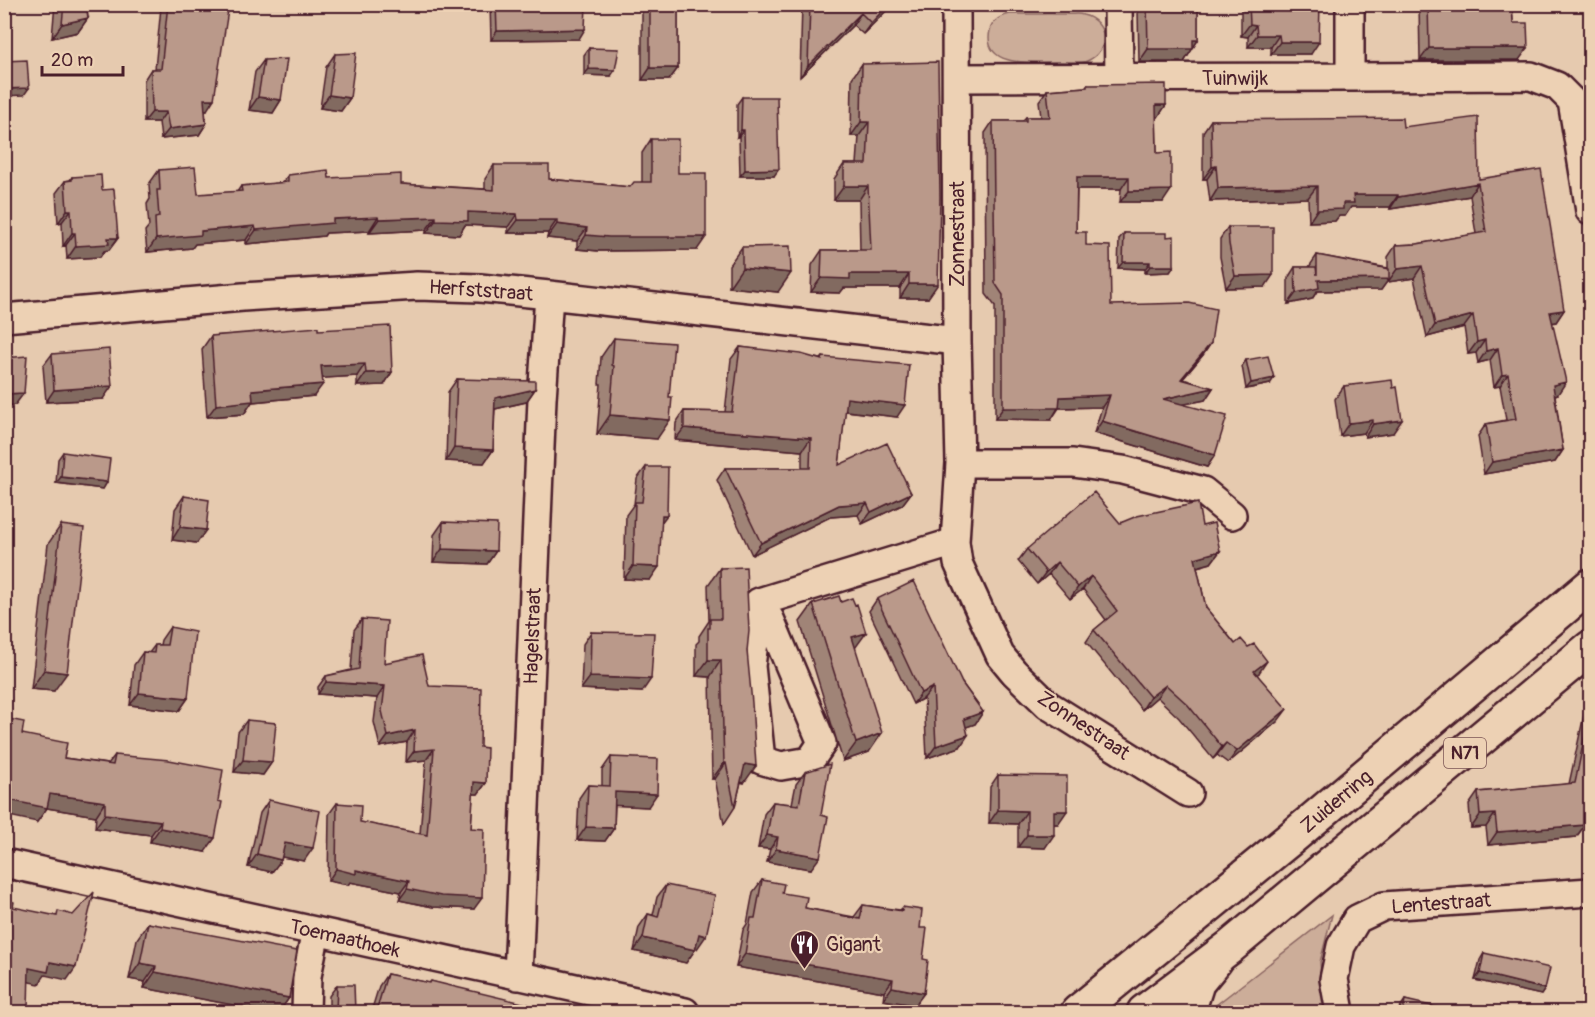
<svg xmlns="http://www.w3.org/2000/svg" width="1595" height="1017" viewBox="0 0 1595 1017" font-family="Pangolin,sans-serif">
	<rect width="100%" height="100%" fill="#e6caaf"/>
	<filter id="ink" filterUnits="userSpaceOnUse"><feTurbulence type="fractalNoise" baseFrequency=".0167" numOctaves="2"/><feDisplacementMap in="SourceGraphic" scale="12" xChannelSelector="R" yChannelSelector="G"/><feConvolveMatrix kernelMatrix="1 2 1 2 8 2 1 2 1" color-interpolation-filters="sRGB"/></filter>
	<g filter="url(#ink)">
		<path fill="#ccad99" stroke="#8b6662" stroke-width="1.5" d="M1010,14C1028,14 1047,14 1065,14C1071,15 1078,13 1083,15C1108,21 1111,51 1087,61C1080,64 1068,62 1060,62C1037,62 981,70 990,30C993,20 1000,16 1010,14Z
			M1332,915L1320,962L1324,1012H1207Z"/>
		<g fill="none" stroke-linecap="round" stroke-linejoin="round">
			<defs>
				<path id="minor" d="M956,4L957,341L960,463L955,542L958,563L1000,655L1014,672L1048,705L1188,793
					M1118,4L1119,78
					M1350,77L1531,76L1557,86L1572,101L1590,211
					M958,78L1350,77V4
					M4,318L243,297L417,286L480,288L549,295L957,341
					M960,463H1073L1123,470L1203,491L1232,515
					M759,602L770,619L822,743L810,761L781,766L761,760L751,666L759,602L955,542
					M4,863L685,1012
					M518,976L542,399L549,295
					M306,1012L307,976L316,931
					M1191,1012L1200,984L1218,962
					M1340,1012L1334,979L1341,946L1357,919L1384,906L1590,892"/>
				<path id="highway" d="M1078,1012L1290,839L1590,586
					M1144,1012L1230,947L1590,648"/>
			</defs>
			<use href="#minor" stroke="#4a1f2b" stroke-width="32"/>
			<use href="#highway" stroke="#4a1f2b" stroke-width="38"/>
			<use href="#minor" stroke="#edd1b4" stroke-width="27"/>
			<use href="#highway" stroke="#edd1b4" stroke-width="33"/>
		</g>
		<path fill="#a08477" stroke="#4a1f2b" stroke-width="1.5" d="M55,4H86L88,18L78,32L52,38Z
			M163,4H229L207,110L205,109L206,124L199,135L161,139L159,122H144V80L151,69H155L161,7Z
			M490,4H586L579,39L491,40Z
			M642,4H678V68L669,80H642Z
			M802,4H891L887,10L863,34L853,25L800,77Z
			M1143,4H1198V40L1184,62H1139L1138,10Z
			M1241,4H1320L1311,54H1271V47H1248V37L1241,36Z
			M1419,4H1512L1513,23L1519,60H1420Z
			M589,48L611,76L584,75V55Z
			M335,54L350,98L341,111L320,108L326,67Z
			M264,60L281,100L273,113L249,110L255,72Z
			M862,64L928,298H900V288H844L840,293L811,292L812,265L822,250H860L859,200H834V179L844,164H857L859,136H851L852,78Z
			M1087,85L1166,105L1158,117H1156L1157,153L1163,202H1120L1121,189H1077L1076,232L1086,245L1111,305L1211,343L1203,355L1183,379L1213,388L1205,400L1184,404L1215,455L1207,467L1094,433L1102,407L1059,408L1051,420L995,419V306L986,294L985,133L993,121H1022L1026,117H1041L1039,101L1047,90L1085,87Z
			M742,97L774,176H740L739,136L737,137V104Z
			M1211,120L1403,127L1479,179L1564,310L1556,322L1552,323L1558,394L1555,395L1563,450L1555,462L1484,474L1478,436L1486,424L1506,420L1500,386L1494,387L1490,360L1478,363L1476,353L1468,354L1464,327L1427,337L1414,278L1388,282V280L1381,290L1317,291L1312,299L1288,304V278L1295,267H1309L1317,255L1388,268V257L1396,245L1417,244L1476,234L1470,196L1390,209V207H1351L1345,216H1339L1335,221L1309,222L1308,198L1210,201L1207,179H1203V132Z
			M651,139L678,173L697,250L599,251L577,249V241L547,238L548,233H508V227L465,225L459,235L426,233V230L369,233V231L326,233L324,236L246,244V240L195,244L192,248L147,252L145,231L149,226L147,204L150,199L149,184L159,170L198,194L237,192L241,186L282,183L288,175L401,184L485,189V179L494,165L549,179L630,187L642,182V153Z
			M72,177L102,190L118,238L109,250L104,251L100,257L67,259L66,245L63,246L62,222L58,223L56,193L65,181L70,180Z
			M1228,227L1265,287L1226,288L1220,257V239Z
			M1124,233L1167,237L1174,266L1170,272L1145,273V269L1118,268L1119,239Z
			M742,247L778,292L729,287V265Z
			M318,330L392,372L384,385L357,386V376L322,378L314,396L252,402L244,414L207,417L202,349L211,336Z
			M614,338L657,439L597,434L601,384H599L601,357Z
			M740,347L821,359L823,357L897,417L845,411L839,465L911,493L902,505L862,524L858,515L830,517L752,555L717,480L725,468H802V451L675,440L676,423L684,411L725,412L731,359Z
			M52,354L103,399L46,402L43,366Z
			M1246,360L1270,384L1246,389L1242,366Z
			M457,379L535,389L526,402L495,409L493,450L484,463L446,461L448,392Z
			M1344,386L1393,433L1365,437L1364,433L1340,436L1335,399Z
			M63,452L107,482L103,489L56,483L58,459Z
			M646,467L661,523L650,580L624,579L626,515L634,504L637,479Z
			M184,496L197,543L172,540L175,509Z
			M443,522L496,551L487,564L433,562L434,535Z
			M1120,523L1202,526L1220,551L1211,563L1197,567L1206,608L1259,673L1257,674L1278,721L1228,763L1217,755L1213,759L1179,718L1157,697L1142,710L1086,642L1094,630L1106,620L1083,589L1070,599L1049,574L1037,584L1018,561L1027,549Z
			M61,525L54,691L31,689L48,544Z
			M720,568L747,651L744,783L741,782L735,807L724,824L715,779H712L710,677L696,676V644L699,641V636L709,621L708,585Z
			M877,599L962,683L983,712L975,724L966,727L960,747L927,758L924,698L913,704L869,611Z
			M813,604L855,648L869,752L843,761L800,622Z
			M362,619L384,663L429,686L480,747L486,783L478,794H473L471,828L474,909L433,907L399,900L401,892L350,882L348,885L328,881L329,814L337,803L360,822L420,834L426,760L406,762L407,742L380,747L374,722L377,698L318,694V687L326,676L351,670L354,630Z
			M170,627L188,698L179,711L130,705L134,665L143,652L149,653L155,645H160L161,640Z
			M591,632L642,692L581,689L583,644Z
			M1590,695V832L1583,828L1576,837L1488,845L1486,827L1471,828L1469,805L1478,792L1569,784L1587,701Z
			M247,720L272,762L263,775L234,772L238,732Z
			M22,734L64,758L108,764L115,755L205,852L150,842L151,835L95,828L96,816L47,808L37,822Z
			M611,757L648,807L615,805L614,828L605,841L577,840L579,798L588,785L602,786V770Z
			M805,772L811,869L767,862L770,849L758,848L764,814L773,802L792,804L796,784Z
			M998,775L1058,824H1054L1045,848L1018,847V824L989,823L990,787Z
			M269,800L304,861L282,857L281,860L272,872L248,867L260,813Z
			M762,880L805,908L854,917L863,905L900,910L903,907L920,928L924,993L915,1005L883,1000L884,992L736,967L743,930L747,924L753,892Z
			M666,885L697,949L696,948L686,963L634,951L639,927L648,914L653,915L657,897Z
			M148,923L289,998L279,1012H270L144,988L145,982L129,979L137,939Z
			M1484,953L1545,989L1541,995L1475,980L1480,960Z
			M387,974L429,983L431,981L534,1012H371L379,986Z
			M337,985L355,1012H329V996Z
			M1405,1000L1444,1012H1397Z
			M116,1006L214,1012H112Z"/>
		<path fill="#826b61" stroke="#4a1f2b" stroke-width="1.5" d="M889,4H891L887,10L863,34L871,23Z
			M861,13L853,25L800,77L808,66Z
			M88,18L78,32L52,38L62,24Z
			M1250,24L1256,25L1248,37L1241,36Z
			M585,29L579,39L491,40L497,31Z
			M1257,35H1279L1271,47H1248Z
			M1193,40H1198L1184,62H1139L1148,49Z
			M1280,42H1319L1311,54H1271Z
			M1429,48H1528L1519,60H1420Z
			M650,68H678L669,80H642Z
			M589,69L615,70L611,76L584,75Z
			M29,88L24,95L4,96V89Z
			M329,95L350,98L341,111L320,108Z
			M258,97L281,100L273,113L249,110Z
			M204,99H214L207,110L197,109Z
			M1156,105H1166L1158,117H1148Z
			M152,112H166L159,122H144Z
			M861,122H869L859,136H851Z
			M206,124L199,135L161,139L169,129Z
			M741,130H744L739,136L737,137Z
			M1216,166L1207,179H1203L1212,167Z
			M779,169L774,176H740L745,170Z
			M1077,177H1129L1121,189H1069Z
			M1478,183L1470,196L1390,209L1398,197Z
			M844,186H868L859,200H834Z
			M1317,186L1308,198L1210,201L1218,188Z
			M1171,190L1163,202H1120L1129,191Z
			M1353,195H1398L1390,207H1351L1345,216H1339L1335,221L1309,222L1317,210L1343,203Z
			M67,210H71L62,222L58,223Z
			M468,212L517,214L508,227L465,225L459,235L426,233L436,220Z
			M378,217L369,231L326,233L324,236L246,244L256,230L333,219Z
			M436,217L426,230L369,233L379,219Z
			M518,220H557L548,233H508Z
			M557,224L587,228L577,241L547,238Z
			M255,226L246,240L195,244L192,248L147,252L156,239L201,231Z
			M72,233H75L66,245L63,246Z
			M586,235L706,237L697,250L599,251L577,249Z
			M108,238H118L109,250L104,251L100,257L67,259L76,246Z
			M1123,262H1150L1145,269L1118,268Z
			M1150,266H1174L1170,272L1145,273Z
			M1422,266L1414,278L1388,282L1397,269Z
			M742,268L791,273L778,292L729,287Z
			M850,274H909L900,288H844L840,293L811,292L821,278Z
			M1273,275L1265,287L1226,288L1235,276Z
			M1389,279L1381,290L1317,291L1312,299L1288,304L1296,293L1318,280Z
			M909,284H938L928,298H900Z
			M1564,310L1556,322L1541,324L1550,312Z
			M1473,315L1464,327L1427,337L1435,325Z
			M1485,340L1476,353L1468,354L1477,342Z
			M1211,343L1203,355L1173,390L1181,379Z
			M1498,348L1490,360L1478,363L1486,351Z
			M365,364L357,376L312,379L321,366Z
			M392,372L384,385L357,386L366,373Z
			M1508,374L1500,386L1494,387L1502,375Z
			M1274,378L1270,384L1246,389L1251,383Z
			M1566,382L1558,394L1545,397L1553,385Z
			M323,384L314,396L252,402L244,414L207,417L216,405L252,390Z
			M112,386L103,399L46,402L54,390Z
			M1213,388L1205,400L1155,410L1163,399Z
			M535,389L526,402L486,411L495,398Z
			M24,393L15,405L4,406V394Z
			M1110,395L1102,407L1058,408L1051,420L995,419L1003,408L1060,397Z
			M847,398L905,405L897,417L838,410Z
			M610,415L670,420L657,439L597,434Z
			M1373,420L1364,433L1340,436L1349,423Z
			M1402,420L1393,433L1365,437L1373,424Z
			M1102,421L1215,455L1207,467L1094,433Z
			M684,428L811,438L802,451L675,440Z
			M454,448L493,450L484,463L446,461Z
			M1563,450L1555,462L1484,474L1492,462Z
			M61,477L107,482L103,489L56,483Z
			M911,493L902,505L862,524L871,512Z
			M867,503L858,515L830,517L752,555L761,543L839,505Z
			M662,515H667L658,527Z
			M180,527L206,530L197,543L172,540Z
			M442,549L496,551L487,564L433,562Z
			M1220,551L1211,563L1186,570L1195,558Z
			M1057,562L1049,574L1037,584L1046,572Z
			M633,566L659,567L650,580L624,579Z
			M1091,576L1083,589L1070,599L1078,587Z
			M866,633L853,651L852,637Z
			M708,660H721L710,677L696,676Z
			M1267,661L1259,673L1246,683L1254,671Z
			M44,670L67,673L54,691L31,689Z
			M590,677L651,679L642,692L581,689Z
			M326,682L385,686L377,698L318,694Z
			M1166,685L1157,697L1142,710L1150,697Z
			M933,687L924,698L913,704L921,693Z
			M139,693L188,698L179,711L130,705Z
			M1287,709L1278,721L1228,763L1237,751Z
			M983,712L975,724L955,731L964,719Z
			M415,730L407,742L380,747L388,736Z
			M882,733L869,752L843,761L856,743Z
			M968,735L960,747L927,758L936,746Z
			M1226,743L1217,755L1213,759L1222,747Z
			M434,749L426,760L406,762L414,751Z
			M243,760L272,762L263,775L234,772Z
			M724,763H726L715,779H712Z
			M745,764L756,766L744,783L733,780Z
			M474,782L486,783L478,794H466Z
			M615,792L657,794L648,807L606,805Z
			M50,794L105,802L96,816L47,808L37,822L4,815V799Z
			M998,810L1027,811L1018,824L989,823Z
			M1054,811H1067L1058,824H1045Z
			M105,814L161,821L151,835L95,828Z
			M1495,814L1486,827L1471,828L1480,815Z
			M1585,825L1576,837L1488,845L1497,832Z
			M586,827L614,828L605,841L577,840Z
			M160,828L215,838L205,852L150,842Z
			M767,835L778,837L770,849L758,848Z
			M1027,835H1054L1045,848L1018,847Z
			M285,843L313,848L304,861L276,856Z
			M776,849L820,857L811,869L767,862Z
			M257,854L281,860L272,872L248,867Z
			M336,869L356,870L409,881L401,892L350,882L348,885L328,881Z
			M407,889L482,898L474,909L433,907L399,900Z
			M699,934L706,936L697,949L690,947Z
			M643,938L695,950L686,963L634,951Z
			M745,954L893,979L884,992L736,967Z
			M50,962L76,967L67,980L45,975L39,984L20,980L29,968Z
			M140,963L156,966L145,982L129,979Z
			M155,972L289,998L279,1012H270L144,988Z
			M1480,973L1545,989L1541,995L1475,980Z
			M892,987L924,993L915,1005L883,1000Z
			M4,1007L28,1009L26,1012H4Z"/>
		<path fill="#ba998a" stroke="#4a1f2b" stroke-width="1.5" d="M64,4H86L88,18L62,24Z
			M168,4H229L214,99H204L206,124L169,129L166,112H152L151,69H161Z
			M496,4H586L585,29L497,31Z
			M650,4H678V68H650Z
			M810,4H889L871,23L861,13L808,66Z
			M1147,4H1198V40H1193V49H1148Z
			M1249,4H1320L1319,42H1280L1279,35H1257L1256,25L1250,24Z
			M1428,4H1512L1513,23H1527L1528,48H1429Z
			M589,48L619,49L615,70L589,69Z
			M356,53L350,98L329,95L335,54Z
			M287,59L281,100L258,97L264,60Z
			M27,60L29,88L4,89V61Z
			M938,62L940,197L938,284H909V274H850V279L821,278L822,250H871L868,186H844V164H867L869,122H861L862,64Z
			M1166,84V105H1156L1157,153L1171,152V190L1129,191V177H1077L1076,232H1086V245L1110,246L1111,305L1189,303L1216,309L1211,343L1181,379L1213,388L1163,399L1227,416L1215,455L1102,421L1110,395L1060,397L1059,408H1003V295L995,283L993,121H1026V117H1050L1047,90L1087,87V85Z
			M742,97H777L779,169L745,170L744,130H741Z
			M1478,117L1479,179L1541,169L1564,310L1550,312L1566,382L1553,385L1563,450L1492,462L1486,424L1516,419L1508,374L1502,375L1498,348L1486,351L1485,340L1477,342L1473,315L1435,325L1422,266L1397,269L1396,245L1417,244L1486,232L1478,183L1398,197V195H1353L1354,203H1343V209L1317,210V186L1218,188L1216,166L1212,167L1211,120L1402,118L1403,127Z
			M651,139H678V173H706V237H609L586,235L587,228L557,224V220H518L517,214L468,212V221L436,220V217L379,219L378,217L333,219V223L256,230L255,226L201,231V235L156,239L155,218L159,217L157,190H160L159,170L195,167L198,194L242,191L241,186L288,182V175L328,170L329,178L401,174V184L494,190V165H549V179L630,187L634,182H651Z
			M101,175L102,190L114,189L118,238H108L109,244L76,246L75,233H72L71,210H67L65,181L72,180V177Z
			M1228,227H1273V275L1235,276L1229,244Z
			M1124,233H1167V237L1174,236V266H1150V262H1123Z
			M790,246L791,273L742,268V247Z
			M1317,255L1389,269V279L1318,280L1319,288L1296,293L1295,267H1316L1317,275Z
			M390,326L392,372L366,373L365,364L321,366L323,384L252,390L253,401L216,405L211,336L318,327V330Z
			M614,338L674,343L669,397H672L670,420L610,415L614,366L612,365Z
			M740,347L801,354L822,360L823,357L909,365L905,405L847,398L839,465L887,443L911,493L871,512L867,503L839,505L761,543L725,468H810L811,438L684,428V411L732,412Z
			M109,349L112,386L54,390L52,354Z
			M27,356L24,393L4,394V358Z
			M1268,356L1274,378L1251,383L1246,360Z
			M457,379L535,381V389L495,398L493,450L454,448Z
			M1392,380L1393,388L1397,387L1402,420L1373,424V420L1349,423L1344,386Z
			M63,452L110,459L107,482L61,477Z
			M646,467H668L667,515H662L659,567L633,566L635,502H642Z
			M1094,492L1120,523L1137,516L1198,503L1202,526L1214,523L1220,551L1195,558L1206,608L1235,644L1241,639L1248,647L1254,644L1267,661L1254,671L1287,709L1237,751L1226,743L1222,747L1188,705L1166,685L1150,697L1094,630L1117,611L1091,576L1078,587L1057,562L1046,572L1027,549Z
			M184,496L209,500L206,530L180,527Z
			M443,522L497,524L496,551L442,549Z
			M61,525L84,528L67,673L44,670Z
			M746,567L749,631L747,651L752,703L756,766L745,764L735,807L726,763H724L721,660H708V628H710V619H721L720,568Z
			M914,581L962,683L983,712L964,719L968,735L936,746L933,687L921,693L877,599Z
			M839,596L841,602L852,598L855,605L857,604L866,633L852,637L882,733L856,743L813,604Z
			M362,619L387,621L384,663L422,655L429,686L481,688L480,747L487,748L486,783L474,782L471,828L484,829L482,898L441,896L407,889L409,881L356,870V874L336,869L337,803L361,805L360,822L427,835L434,749L414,751L415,730L388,736L382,711L385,686L326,682V676L359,669Z
			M170,627L195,632L188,698L139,693L143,652L154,653L155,645H167Z
			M591,632L654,633L651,679L590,677Z
			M1590,711V815L1588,814L1585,825L1497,832L1495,814L1480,815L1478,792L1575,783Z
			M4,718L24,722L22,734L67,743L64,758L113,765L115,755L169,760L223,770L218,801L222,802L215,838L160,828L161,821L105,814V802L50,794L47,808L4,799Z
			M247,720L276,723L272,762L243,760Z
			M611,757L658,759L657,794L615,792L614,828L586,827L588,785L610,786Z
			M830,764L821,815L828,817L820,857L776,849L778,837L767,835L773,802L799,805L805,772Z
			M998,775L1067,776V811H1054V835H1027V811L998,810Z
			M269,800L320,811L313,848L285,843L281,860L257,854Z
			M762,880L784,884L782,893L807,897L805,908L860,919L863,905L902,911L903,907L922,910L920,928H927L923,959L928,960L924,993L892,987L893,979L745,954L751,918H755Z
			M666,885L715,895L706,936L699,934L695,950L643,938L648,914L658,917Z
			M94,892L76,967L50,962L48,972L29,968L28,1009L4,1007V900L14,902L13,907L57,916L58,911L73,915Z
			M148,923L297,951L289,998L155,972L156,966L140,963Z
			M1484,953L1550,968L1545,989L1480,973Z
			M387,974L430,983L431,981L443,984L535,1006L534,1012H376Z
			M337,985H354L355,1012H336Z
			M1405,1000L1445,1009L1444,1012H1403Z
			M214,1005V1012H116V1006Z"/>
	</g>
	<defs>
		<symbol id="restaurant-pin" viewBox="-11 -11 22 30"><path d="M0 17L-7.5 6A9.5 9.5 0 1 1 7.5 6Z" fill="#4a1f2b" stroke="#edd1b4"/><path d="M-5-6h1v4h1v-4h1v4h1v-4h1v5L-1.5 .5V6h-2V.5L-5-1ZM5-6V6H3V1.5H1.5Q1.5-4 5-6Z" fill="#fff"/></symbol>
	</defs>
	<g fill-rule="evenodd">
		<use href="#restaurant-pin" x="788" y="928" width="33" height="45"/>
	</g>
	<g text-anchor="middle" stroke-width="4.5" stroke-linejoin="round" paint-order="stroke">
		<rect fill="#edd1b4" stroke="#7b5454" stroke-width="1.5" x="1444" y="738" width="42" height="30" rx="4.5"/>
		<g font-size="18" font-weight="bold" fill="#4a1f2b">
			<text x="1465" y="759">N71</text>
		</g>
		<g font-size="20" fill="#4a1f2b" stroke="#edd1b4">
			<text x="1235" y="85">Tuinwijk</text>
			<text transform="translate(957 234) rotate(-90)" y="7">Zonnestraat</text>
			<text transform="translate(481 290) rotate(4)" y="7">Herfststraat</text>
			<text transform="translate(532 636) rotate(-88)" y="7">Hagelstraat</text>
			<text transform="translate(1084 725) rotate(34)" y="7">Zonnestraat</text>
			<text transform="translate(1336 801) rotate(-40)" y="7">Zuiderring</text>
			<text transform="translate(1441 903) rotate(-4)" y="7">Lentestraat</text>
			<text transform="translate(345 938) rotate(13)" y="7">Toemaathoek</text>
		</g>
		<g font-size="20" fill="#4a1f2b" stroke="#edd1b4" text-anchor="start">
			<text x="826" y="951">Gigant</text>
		</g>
	</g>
	<rect width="1595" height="1017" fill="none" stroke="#edd1b4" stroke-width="24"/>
	<rect x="12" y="12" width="1571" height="993" fill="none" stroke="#4a1f2b" stroke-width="2" filter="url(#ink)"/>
	<path d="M42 66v9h81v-9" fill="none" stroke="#4a1f2b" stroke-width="3"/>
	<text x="51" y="66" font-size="18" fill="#4a1f2b" stroke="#edd1b4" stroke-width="4.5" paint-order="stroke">20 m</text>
</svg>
